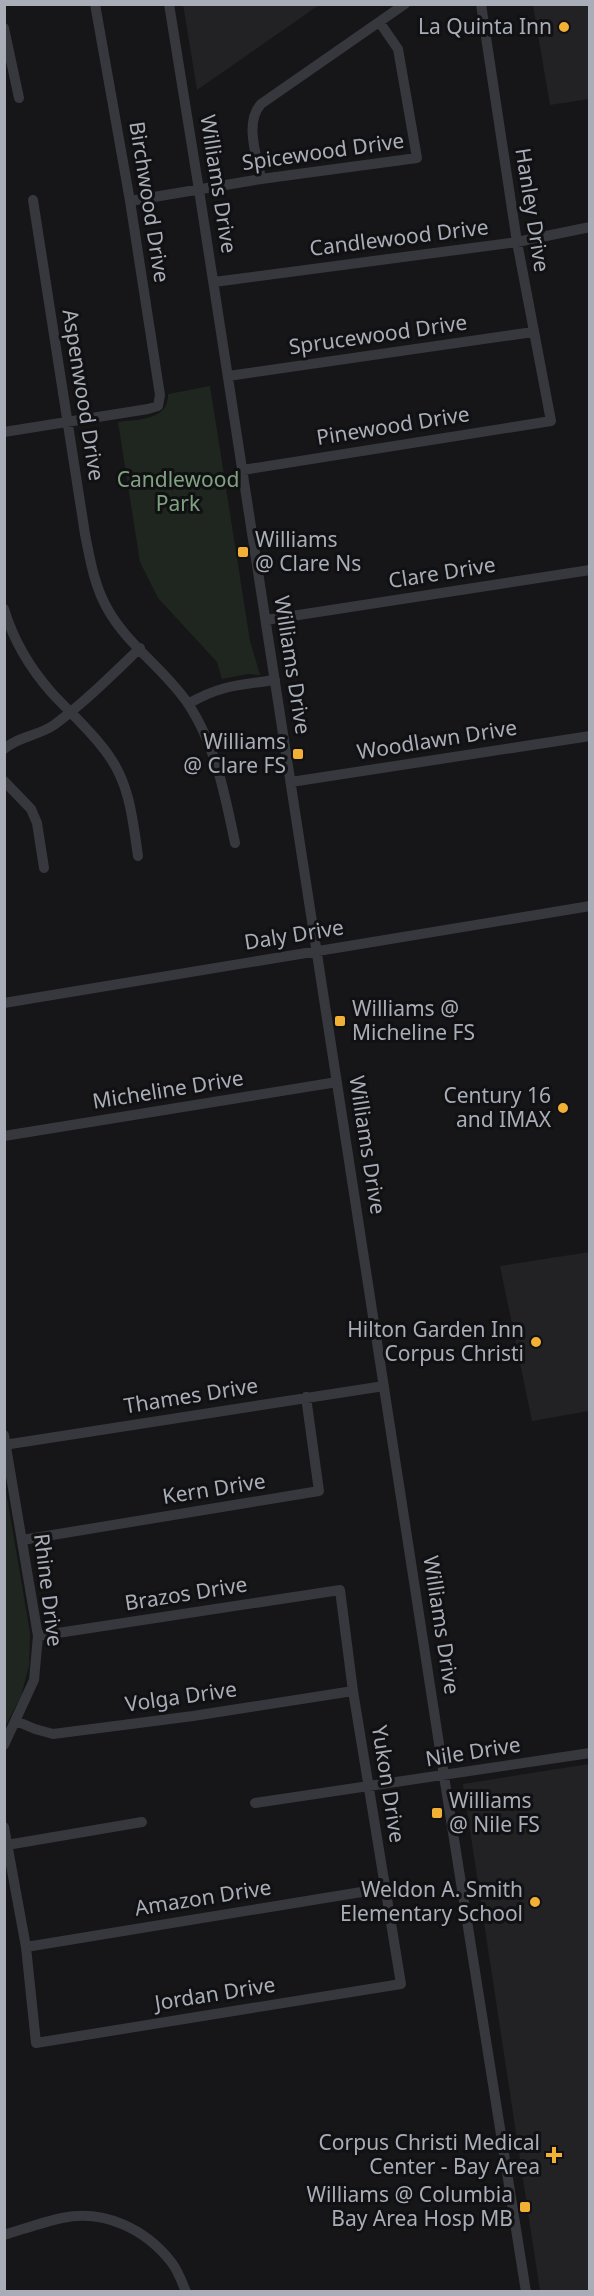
<svg xmlns="http://www.w3.org/2000/svg" width="594" height="2296" viewBox="0 0 594 2296" font-family="'Noto Sans',sans-serif">
	<rect width="100%" height="100%" fill="#161618"/>
	<path fill="#222225" d="M183,4H319V5L197,90Z
		M533,5H589V99L550,105Z
		M589,1252V1411L532,1421L500,1266Z
		M589,1764V2291H540L463,1784Z"/>
	<path fill="#1e261f" d="M210,386L250,641L260,675L248,674L222,679L217,662L158,598L140,562L118,422C137,419 169,421 168,394Z
		M4,1479L30,1633L29,1666L21,1696L5,1727Z"/>
	<g fill="none" stroke-linecap="round" stroke-linejoin="round">
		<path stroke="#37383d" stroke-width="10" d="M169,4L199,190L444,1776L526,2292
			M4,28L19,98
			M261,179C257,156 244,123 261,104L405,4
			M33,200L85,534C90,559 94,585 107,608C127,645 166,670 189,705C216,747 225,795 235,843
			M130,201L261,179L417,158L398,49L380,23
			M214,282L517,242L590,227
			M228,376L533,332
			M4,432L148,409L158,406L160,395L130,201L95,4
			M243,470L551,421L517,242L481,4
			M4,609C13,639 30,668 51,692C70,713 93,732 109,756C130,785 133,822 138,856
			M266,620L590,570
			M188,704C220,685 240,685 275,680
			M4,749C19,736 38,736 54,725C85,702 112,675 140,648
			M4,781L31,809L37,823L44,868
			M291,782L590,736
			M4,1003L590,906
			M4,1136L337,1082
			M4,1435L38,1636L34,1680L4,1745
			M4,1445L384,1386
			M22,1540L319,1491L306,1397
			M16,1721L35,1729L53,1734L193,1716L353,1691
			M255,1803L590,1753
			M4,1827L26,1947L36,2043L401,1984L353,1691L340,1590L38,1636
			M7,1845L142,1822
			M26,1947L386,1888
			M4,2235C24,2229 43,2222 62,2218C104,2209 146,2229 172,2263C178,2271 182,2282 186,2292"/>
	</g>
	<g fill="#f2b134" stroke="#111113" stroke-width="2">
		<circle cx="564" cy="27" r="6"/>
		<rect x="237" y="546" width="12" height="12" rx="3"/>
		<rect x="292" y="748" width="12" height="12" rx="3"/>
		<rect x="334" y="1015" width="12" height="12" rx="3"/>
		<circle cx="563" cy="1108" r="6"/>
		<circle cx="536" cy="1342" r="6"/>
		<rect x="431" y="1807" width="12" height="12" rx="3"/>
		<circle cx="535" cy="1902" r="6"/>
		<path d="M551 2146h6v6h6v6h-6v6h-6v-6h-6v-6h6z"/>
		<rect x="519" y="2201" width="12" height="12" rx="3"/>
	</g>
	<g text-anchor="middle" stroke-width="6" stroke-linejoin="round" paint-order="stroke">
		<g font-size="21" fill="#a8adb8" stroke="#111113" text-anchor="end">
			<text x="552" y="34">La Quinta Inn</text>
			<text x="255" y="547" text-anchor="start">Williams<tspan x="255" dy="24">@ Clare Ns</tspan></text>
			<text x="286" y="749">Williams<tspan x="286" dy="24">@ Clare FS</tspan></text>
			<text x="352" y="1016" text-anchor="start">Williams @<tspan x="352" dy="24">Micheline FS</tspan></text>
			<text x="551" y="1103">Century 16<tspan x="551" dy="24">and IMAX</tspan></text>
			<text x="524" y="1337">Hilton Garden Inn<tspan x="524" dy="24">Corpus Christi</tspan></text>
			<text x="449" y="1808" text-anchor="start">Williams<tspan x="449" dy="24">@ Nile FS</tspan></text>
			<text x="523" y="1897">Weldon A. Smith<tspan x="523" dy="24">Elementary School</tspan></text>
			<text x="540" y="2150">Corpus Christi Medical<tspan x="540" dy="24">Center - Bay Area</tspan></text>
			<text x="513" y="2202">Williams @ Columbia<tspan x="513" dy="24">Bay Area Hosp MB</tspan></text>
		</g>
		<g font-size="21" fill="#a8adb8" stroke="#111113">
			<text transform="translate(323 152) rotate(-8)" y="7">Spicewood Drive</text>
			<text transform="translate(218 184) rotate(81)" y="7">Williams Drive</text>
			<text transform="translate(149 202) rotate(81)" y="7">Birchwood Drive</text>
			<text transform="translate(532 210) rotate(81)" y="7">Hanley Drive</text>
			<text transform="translate(399 238) rotate(-7)" y="7">Candlewood Drive</text>
			<text transform="translate(378 335) rotate(-8)" y="7">Sprucewood Drive</text>
			<text transform="translate(83 395) rotate(81)" y="7">Aspenwood Drive</text>
			<text transform="translate(393 426) rotate(-9)" y="7">Pinewood Drive</text>
			<text transform="translate(442 573) rotate(-9)" y="7">Clare Drive</text>
			<text transform="translate(292 665) rotate(81)" y="7">Williams Drive</text>
			<text transform="translate(437 740) rotate(-9)" y="7">Woodlawn Drive</text>
			<text transform="translate(294 935) rotate(-9)" y="7">Daly Drive</text>
			<text transform="translate(168 1090) rotate(-9)" y="7">Micheline Drive</text>
			<text transform="translate(367 1145) rotate(81)" y="7">Williams Drive</text>
			<text transform="translate(191 1396) rotate(-9)" y="7">Thames Drive</text>
			<text transform="translate(214 1489) rotate(-9)" y="7">Kern Drive</text>
			<text transform="translate(48 1590) rotate(83)" y="7">Rhine Drive</text>
			<text transform="translate(186 1594) rotate(-9)" y="7">Brazos Drive</text>
			<text transform="translate(441 1625) rotate(81)" y="7">Williams Drive</text>
			<text transform="translate(181 1697) rotate(-8)" y="7">Volga Drive</text>
			<text transform="translate(473 1752) rotate(-9)" y="7">Nile Drive</text>
			<text transform="translate(388 1784) rotate(81)" y="7">Yukon Drive</text>
			<text transform="translate(203 1898) rotate(-9)" y="7">Amazon Drive</text>
			<text transform="translate(215 1994) rotate(-9)" y="7">Jordan Drive</text>
		</g>
		<g font-size="21" fill="#7fa381" stroke="#111113">
			<text x="178" y="487">Candlewood<tspan x="178" dy="24">Park</tspan></text>
		</g>
	</g>
	<rect width="594" height="2296" fill="none" stroke="#a8adb8" stroke-width="12"/>
</svg>
